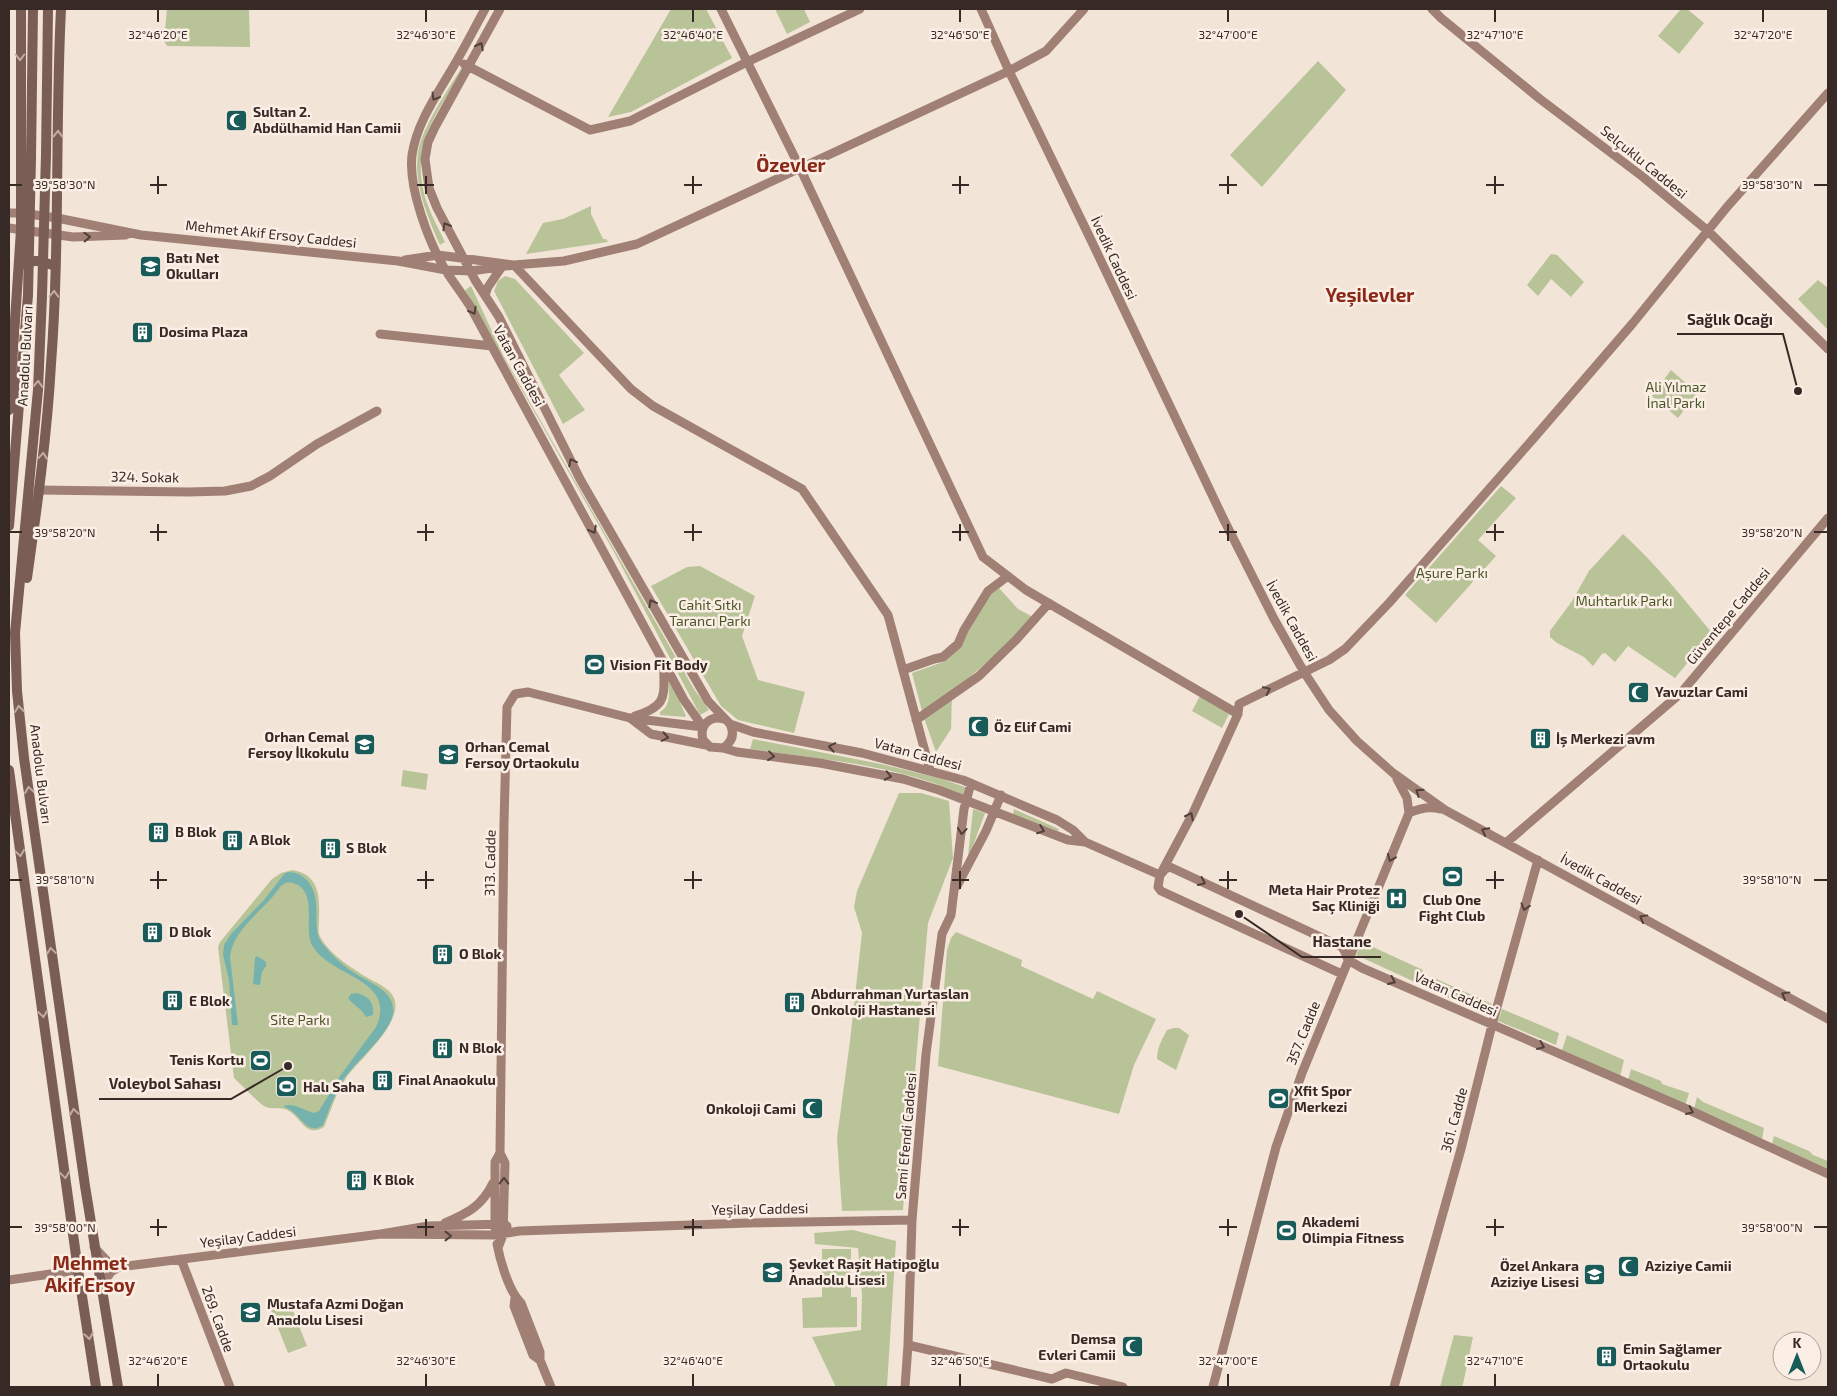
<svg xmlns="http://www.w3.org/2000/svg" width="1837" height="1396" viewBox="0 0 1837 1396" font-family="'Exo 2',sans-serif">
	<rect width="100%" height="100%" fill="#f3e4d8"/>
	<path fill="#b9c398" d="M167,9H249L250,47L167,46L164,41Z
		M671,9H706L732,58L631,112L608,117Z
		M775,9H804L810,22L787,34Z
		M1681,9H1687L1704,23L1679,54L1658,36Z
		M1318,61L1346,90L1262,187L1230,155Z
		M462,67L464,68C436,115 408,146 427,203C432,217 439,229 445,242L440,245C428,218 413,183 418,152C423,125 448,90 462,67Z
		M591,206V214L603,239H606L608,242L526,254L543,223L563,219Z
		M1551,254L1557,255L1584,282L1571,297L1551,279L1538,296L1527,285Z
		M505,276L515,279L584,353L559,375L585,410L563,424L494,291L498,281Z
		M1818,280L1828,288V330L1798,299Z
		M471,286L503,355L694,689L709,710L700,715L614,552L465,290Z
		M1671,370L1697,393L1678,418L1652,396Z
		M1501,486L1516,498L1478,540L1496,556L1436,623L1405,595Z
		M1623,534C1656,564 1684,599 1712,633L1675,678L1628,646L1615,662L1605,653L1602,654L1593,666L1584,657L1557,643L1550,637V631L1572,601L1589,571Z
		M700,566L755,596L742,636L758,680L805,692L794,733L738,720L721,706L651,586L687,567Z
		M999,588L1018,609L1033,617L1003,648L954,691L952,695L951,729L936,752L923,715L912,673L943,662L962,645L968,629L989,594Z
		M668,675L686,716L685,717L660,715V712C673,704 668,689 668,675Z
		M1200,696L1229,714L1222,728L1192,711Z
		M753,739L881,764L939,778L965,787L963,795C897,764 821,760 750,749Z
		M403,770L428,774L426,790L401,786Z
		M899,793H921L949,801L953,858L928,923L903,1210L842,1211L837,1138L850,1041L862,933L854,907L857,891Z
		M973,809L985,813L969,857L968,856Z
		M1014,809L1059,829L1058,831L1013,814Z
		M292,870C319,874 320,896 319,919C319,924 318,929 319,934C325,949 344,963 357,971C367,979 379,982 389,991C414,1015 359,1059 346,1078C336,1092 331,1111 324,1127C306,1138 302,1119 289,1111C281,1106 274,1110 266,1107C260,1105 240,1083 234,1078L218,947L220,942L272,879L281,873Z
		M956,932L1022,960L1021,966L1093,999L1097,991L1156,1019L1134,1065L1119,1114L938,1066L947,950L951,938Z
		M1362,942L1423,970L1417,983L1356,955Z
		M1432,977L1492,1004L1487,1016L1428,988Z
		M1502,1009L1559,1033L1556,1045L1498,1021Z
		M1174,1028H1179L1189,1035L1176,1070L1157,1059C1157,1048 1162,1039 1167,1030Z
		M1567,1035L1624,1060L1620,1077L1562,1050Z
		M1631,1069L1661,1081L1662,1084L1689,1093L1685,1106L1628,1080Z
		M1697,1097L1703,1102L1764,1128L1762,1139L1694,1109Z
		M1774,1136L1809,1151L1813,1155L1828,1161V1171L1772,1144Z
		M853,1230L896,1241L887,1387H836L812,1337L861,1330L862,1295L858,1248L815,1244L814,1233Z
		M822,1249H851V1297H857V1327L803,1328L802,1298L822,1297Z
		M289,1301L307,1346L288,1353L270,1308Z
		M1454,1335L1473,1337L1463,1384L1462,1387H1440Z"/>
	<path fill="#75b2ae" d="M288,872C296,872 302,875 308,881C324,902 310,927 322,943C331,954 341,964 353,972C367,982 396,990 393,1013C391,1033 355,1062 343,1080C335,1093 329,1110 323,1125C309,1135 303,1120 293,1112C290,1109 286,1108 283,1106C294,1102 303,1110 314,1113L319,1111L340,1076L376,1027C398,978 330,978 312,945C303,927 319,891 293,883C288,881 284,883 280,887C265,910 233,928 230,957L238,1025H232L229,980L223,955L224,945L231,934L264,900L284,874Z
		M257,956L266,962V966L262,972L260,985L253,984L255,958Z
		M356,993C369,996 374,1002 373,1015L366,1017C361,1008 352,1004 348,998L351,994Z"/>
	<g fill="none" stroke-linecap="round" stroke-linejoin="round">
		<path stroke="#a08075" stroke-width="9" d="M485,9C475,27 466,45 456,62C439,92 417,121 412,155C408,188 429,243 446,271C454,283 462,294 470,306L684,700L703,727
			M500,9L435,127L428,142L425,159L429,188L437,208L475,280L499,317L580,479L708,701L730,724L753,732L862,753L963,780L1057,820L1073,830L1085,842
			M721,9L800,168L983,557L1026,590L1238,714
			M981,9L1009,71L1091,240L1224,520L1274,619L1304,672L1329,710L1357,741L1393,773L1445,810L1828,1019
			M1432,9L1441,18L1540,99L1643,177L1708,231L1828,349
			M464,64L590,130L630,121L747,62L860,9
			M9,213H21L57,218L141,235L398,261L446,270L471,271L514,265L564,261L637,244L1009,71L1046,51L1084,9
			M9,228L73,237L126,235
			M405,260L438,255L514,265L631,389L653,406L802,489L888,615L930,770
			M485,295L488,287L501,268
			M380,334L492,346
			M38,490L189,492L225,491L251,486L270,476L317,444L377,411
			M903,670L934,659L943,657L958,644L964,630L988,591L1008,576
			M635,716C670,705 663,695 664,663
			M630,718L651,734L706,745
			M724,719C710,715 699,725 703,740L710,747L723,748L737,752L820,763L903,779L939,790L1068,840L1085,842L1160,875
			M916,720L979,676L1016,640L1049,603
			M723,748C732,742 735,734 730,724
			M1409,813C1420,808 1429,806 1440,809
			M1507,842L1681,693L1828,518
			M1162,873L1165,869L1170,867L1342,947L1345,952L1348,960L1362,968L1689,1110L1828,1174
			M957,886L986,831L1001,795
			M1342,974L1161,891L1158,887L1160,875L1193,813L1238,714L1239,704L1329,660L1345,649L1389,603L1533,439L1633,323L1727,207L1828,93
			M445,1223C468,1213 482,1206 493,1183
			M495,1228V1162L500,1153
			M381,1234L495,1235L519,1231L748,1223L912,1220
			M497,1244C500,1260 509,1292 521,1303L540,1352V1360L551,1387
			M94,1247L110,1264L119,1267
			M498,1248L503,1235L505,1163L500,1153L504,823L507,707L515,694L528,692L630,718L703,727
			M181,1259L230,1387
			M9,1280L78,1270
			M100,1288L111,1272L119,1267L381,1234L428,1226L504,1224L507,1226
			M515,1298L514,1306L533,1355L540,1360
			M908,1345L1052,1379L1066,1373L1123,1387
			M905,1387L908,1345L912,1220L926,1054L942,934L951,915L964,809L971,783
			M1213,1387L1276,1147L1302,1073L1409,813L1407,798L1397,779
			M1394,1387L1461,1149L1492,1025L1538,860"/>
		<path stroke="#7a5e56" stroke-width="10" d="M46,155L48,9
			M31,158L33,9
			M21,265C36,258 40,261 55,266
			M42,296L38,390L15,633L17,691L24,758L85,1186L118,1387
			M9,410L21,230V9
			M9,526L28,295
			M27,578C37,507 47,436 51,364C60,246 55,127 61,9
			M9,770L78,1270L96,1387"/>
		<path stroke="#7a5e56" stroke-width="10" d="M28,295L31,158
			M42,296L46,155"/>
	</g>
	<defs><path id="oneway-chevron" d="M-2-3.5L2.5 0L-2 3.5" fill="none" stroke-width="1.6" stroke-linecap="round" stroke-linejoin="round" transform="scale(1.25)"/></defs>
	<g stroke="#51403a">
		<use href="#oneway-chevron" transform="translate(480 46) rotate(-62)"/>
		<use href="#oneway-chevron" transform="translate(435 97) rotate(121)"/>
		<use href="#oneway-chevron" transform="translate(446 226) rotate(-120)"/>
		<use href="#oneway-chevron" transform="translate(87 237) rotate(-2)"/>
		<use href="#oneway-chevron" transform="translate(473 311) rotate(61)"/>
		<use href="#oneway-chevron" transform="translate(572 462) rotate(-118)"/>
		<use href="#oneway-chevron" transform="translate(593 530) rotate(62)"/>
		<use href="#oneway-chevron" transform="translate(652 603) rotate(-119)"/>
		<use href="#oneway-chevron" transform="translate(1267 690) rotate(-26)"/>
		<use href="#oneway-chevron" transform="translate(665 737) rotate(10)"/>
		<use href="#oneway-chevron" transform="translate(832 747) rotate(-170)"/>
		<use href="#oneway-chevron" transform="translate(771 756) rotate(7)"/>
		<use href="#oneway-chevron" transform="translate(888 776) rotate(12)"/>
		<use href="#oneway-chevron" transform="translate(1419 792) rotate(-145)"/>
		<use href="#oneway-chevron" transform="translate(1190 816) rotate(-63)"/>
		<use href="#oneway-chevron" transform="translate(1041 830) rotate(21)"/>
		<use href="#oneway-chevron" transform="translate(962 831) rotate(96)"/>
		<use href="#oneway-chevron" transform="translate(1485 831) rotate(-152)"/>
		<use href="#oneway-chevron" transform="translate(1391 858) rotate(112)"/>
		<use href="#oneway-chevron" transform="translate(1202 882) rotate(25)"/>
		<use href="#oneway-chevron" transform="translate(1525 907) rotate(106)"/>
		<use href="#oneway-chevron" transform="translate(1643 918) rotate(-151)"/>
		<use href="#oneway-chevron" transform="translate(1392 981) rotate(24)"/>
		<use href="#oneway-chevron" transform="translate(1785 995) rotate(-151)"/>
		<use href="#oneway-chevron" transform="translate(1541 1046) rotate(23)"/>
		<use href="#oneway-chevron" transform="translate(1690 1111) rotate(24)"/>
		<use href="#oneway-chevron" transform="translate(504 1181) rotate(-89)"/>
		<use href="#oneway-chevron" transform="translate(448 1236)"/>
	</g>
	<g stroke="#c0ada5">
		<use href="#oneway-chevron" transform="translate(20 57) rotate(90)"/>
		<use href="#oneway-chevron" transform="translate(58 134) rotate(-89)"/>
		<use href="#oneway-chevron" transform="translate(54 294) rotate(-88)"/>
		<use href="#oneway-chevron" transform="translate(38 384) rotate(-87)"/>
		<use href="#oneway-chevron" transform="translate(43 456) rotate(-85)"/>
		<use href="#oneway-chevron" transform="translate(19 709) rotate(-97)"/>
		<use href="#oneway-chevron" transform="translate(29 790) rotate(-98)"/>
		<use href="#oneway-chevron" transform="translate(20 853) rotate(82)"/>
		<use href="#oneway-chevron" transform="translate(51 951) rotate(-98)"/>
		<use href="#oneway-chevron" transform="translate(43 1014) rotate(82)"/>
		<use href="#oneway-chevron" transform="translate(74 1112) rotate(-98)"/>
		<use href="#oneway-chevron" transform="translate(65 1175) rotate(82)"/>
		<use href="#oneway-chevron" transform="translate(89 1336) rotate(81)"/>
	</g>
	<path fill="none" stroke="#372a26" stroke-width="2" d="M158,10V22M426,10V22M693,10V22M960,10V22M1228,10V22M1495,10V22M1763,10V22M158,176V194M426,176V194M693,176V194M960,176V194M1228,176V194M1495,176V194M10,185H22M150,185H167M417,185H434M684,185H702M952,185H969M1219,185H1237M1486,185H1504M1814,185H1827M158,524V541M426,524V541M693,524V541M960,524V541M1228,524V541M1495,524V541M10,532H22M150,532H167M417,532H434M684,532H702M952,532H969M1219,532H1237M1486,532H1504M1814,532H1827M158,871V889M426,871V889M693,871V889M960,871V889M1228,871V889M1495,871V889M10,880H22M150,880H167M417,880H434M684,880H702M952,880H969M1219,880H1237M1486,880H1504M1814,880H1827M158,1219V1236M426,1219V1236M693,1219V1236M960,1219V1236M1228,1219V1236M1495,1219V1236M10,1227H22M150,1227H167M417,1227H434M684,1227H702M952,1227H969M1219,1227H1237M1486,1227H1504M1814,1227H1827M158,1374V1386M426,1374V1386M693,1374V1386M960,1374V1386M1228,1374V1386M1495,1374V1386"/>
	<defs>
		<symbol id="mosque-square" viewBox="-11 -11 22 22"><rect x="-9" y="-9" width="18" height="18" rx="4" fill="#195b58" stroke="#faeee5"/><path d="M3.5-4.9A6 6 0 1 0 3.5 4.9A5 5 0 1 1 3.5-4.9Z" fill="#fff"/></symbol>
		<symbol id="school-square" viewBox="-11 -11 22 22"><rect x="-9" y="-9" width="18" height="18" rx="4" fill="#195b58" stroke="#faeee5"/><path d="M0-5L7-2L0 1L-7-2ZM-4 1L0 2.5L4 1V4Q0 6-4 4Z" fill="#fff"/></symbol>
		<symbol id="building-square" viewBox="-11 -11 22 22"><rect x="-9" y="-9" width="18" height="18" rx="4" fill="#195b58" stroke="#faeee5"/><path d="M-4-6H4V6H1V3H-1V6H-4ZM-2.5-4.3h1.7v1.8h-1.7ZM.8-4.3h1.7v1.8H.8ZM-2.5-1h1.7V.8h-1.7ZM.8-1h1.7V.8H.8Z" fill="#fff"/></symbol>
		<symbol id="stadium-square" viewBox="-11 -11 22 22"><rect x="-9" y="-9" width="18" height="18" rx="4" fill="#195b58" stroke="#faeee5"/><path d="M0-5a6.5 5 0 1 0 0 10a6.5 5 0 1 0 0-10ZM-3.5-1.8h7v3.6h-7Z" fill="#fff"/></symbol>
		<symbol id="hospital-square" viewBox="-11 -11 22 22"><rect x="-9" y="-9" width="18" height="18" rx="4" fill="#195b58" stroke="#faeee5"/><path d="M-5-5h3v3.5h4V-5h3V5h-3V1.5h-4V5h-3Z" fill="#fff"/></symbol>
	</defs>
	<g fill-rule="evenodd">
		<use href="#mosque-square" x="224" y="108" width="25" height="25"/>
		<use href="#school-square" x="138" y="254" width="25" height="25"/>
		<use href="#building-square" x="130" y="320" width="25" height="25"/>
		<use href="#stadium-square" x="582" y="652" width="25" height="25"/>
		<use href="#mosque-square" x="1626" y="680" width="25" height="25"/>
		<use href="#mosque-square" x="966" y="714" width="25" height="25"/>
		<use href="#building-square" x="1528" y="726" width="25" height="25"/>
		<use href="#school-square" x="352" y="732" width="25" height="25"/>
		<use href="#school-square" x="436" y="742" width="25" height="25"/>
		<use href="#building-square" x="146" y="820" width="25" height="25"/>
		<use href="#building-square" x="220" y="828" width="25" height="25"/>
		<use href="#building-square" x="318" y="836" width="25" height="25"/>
		<use href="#stadium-square" x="1440" y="864" width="25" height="25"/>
		<use href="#hospital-square" x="1384" y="886" width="25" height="25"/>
		<use href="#building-square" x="140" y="920" width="25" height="25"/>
		<use href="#building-square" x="430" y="942" width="25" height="25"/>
		<use href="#building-square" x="160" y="988" width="25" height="25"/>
		<use href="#building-square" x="782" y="990" width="25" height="25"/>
		<use href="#building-square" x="430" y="1036" width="25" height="25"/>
		<use href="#stadium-square" x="248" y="1048" width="25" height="25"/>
		<use href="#building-square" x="370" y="1068" width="25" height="25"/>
		<use href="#stadium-square" x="274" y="1074" width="25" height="25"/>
		<use href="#stadium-square" x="1266" y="1086" width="25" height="25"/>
		<use href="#mosque-square" x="800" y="1096" width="25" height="25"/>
		<use href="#building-square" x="344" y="1168" width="25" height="25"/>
		<use href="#stadium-square" x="1274" y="1218" width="25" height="25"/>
		<use href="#mosque-square" x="1616" y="1254" width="25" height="25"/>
		<use href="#school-square" x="760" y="1260" width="25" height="25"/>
		<use href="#school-square" x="1582" y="1262" width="25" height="25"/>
		<use href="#school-square" x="238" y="1300" width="25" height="25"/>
		<use href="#mosque-square" x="1120" y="1334" width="25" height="25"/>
		<use href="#building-square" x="1594" y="1344" width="25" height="25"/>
	</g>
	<g text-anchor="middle" stroke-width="5" stroke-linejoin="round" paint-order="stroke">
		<g font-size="14" font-weight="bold" fill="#372a26" stroke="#faeee5" text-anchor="start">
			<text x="253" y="117">Sultan 2.<tspan x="253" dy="16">Abdülhamid Han Camii</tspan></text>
			<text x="166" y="263">Batı Net<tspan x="166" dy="16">Okulları</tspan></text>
			<text x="159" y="337">Dosima Plaza</text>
			<text x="610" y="670">Vision Fit Body</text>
			<text x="1655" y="697">Yavuzlar Cami</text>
			<text x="994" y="732">Öz Elif Cami</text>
			<text x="349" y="742" text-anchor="end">Orhan Cemal<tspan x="349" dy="16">Fersoy İlkokulu</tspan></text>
			<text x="1556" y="744">İş Merkezi avm</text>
			<text x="465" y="752">Orhan Cemal<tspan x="465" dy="16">Fersoy Ortaokulu</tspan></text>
			<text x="175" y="837">B Blok</text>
			<text x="249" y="845">A Blok</text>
			<text x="346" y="853">S Blok</text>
			<text x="1380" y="895" text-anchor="end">Meta Hair Protez<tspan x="1380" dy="16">Saç Kliniği</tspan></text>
			<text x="1452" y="905" text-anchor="middle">Club One<tspan x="1452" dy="16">Fight Club</tspan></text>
			<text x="169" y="937">D Blok</text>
			<text x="459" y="959">O Blok</text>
			<text x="811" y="999">Abdurrahman Yurtaslan<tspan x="811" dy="16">Onkoloji Hastanesi</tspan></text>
			<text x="189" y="1006">E Blok</text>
			<text x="459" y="1053">N Blok</text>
			<text x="244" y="1065" text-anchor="end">Tenis Kortu</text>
			<text x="398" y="1085">Final Anaokulu</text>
			<text x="303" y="1092">Halı Saha</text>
			<text x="1294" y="1096">Xfit Spor<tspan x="1294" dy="16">Merkezi</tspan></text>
			<text x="796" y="1114" text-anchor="end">Onkoloji Cami</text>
			<text x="373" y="1185">K Blok</text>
			<text x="1302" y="1227">Akademi<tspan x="1302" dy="16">Olimpia Fitness</tspan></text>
			<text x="789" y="1269">Şevket Raşit Hatipoğlu<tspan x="789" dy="16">Anadolu Lisesi</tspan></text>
			<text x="1579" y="1271" text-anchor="end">Özel Ankara<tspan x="1579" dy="16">Aziziye Lisesi</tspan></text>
			<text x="1645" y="1271">Aziziye Camii</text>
			<text x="267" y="1309">Mustafa Azmi Doğan<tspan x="267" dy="16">Anadolu Lisesi</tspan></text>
			<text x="1116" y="1344" text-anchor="end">Demsa<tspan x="1116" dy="16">Evleri Camii</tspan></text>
			<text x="1623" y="1354">Emin Sağlamer<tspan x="1623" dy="16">Ortaokulu</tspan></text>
		</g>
		<g font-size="14" fill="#372a26" stroke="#faeee5">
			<text transform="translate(1644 162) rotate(39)" y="5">Selçuklu Caddesi</text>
			<text transform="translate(271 234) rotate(6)" y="5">Mehmet Akif Ersoy Caddesi</text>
			<text transform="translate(1114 258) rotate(65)" y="5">İvedik Caddesi</text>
			<text transform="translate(25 356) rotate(-87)" y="5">Anadolu Bulvarı</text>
			<text transform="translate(519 366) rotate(61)" y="5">Vatan Caddesi</text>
			<text transform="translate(145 477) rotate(1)" y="5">324. Sokak</text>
			<text transform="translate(1728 616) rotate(-50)" y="5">Güventepe Caddesi</text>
			<text transform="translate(1292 621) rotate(61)" y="5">İvedik Caddesi</text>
			<text transform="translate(918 754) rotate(15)" y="5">Vatan Caddesi</text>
			<text transform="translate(41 774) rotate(83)" y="5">Anadolu Bulvarı</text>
			<text transform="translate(490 863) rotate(-89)" y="5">313. Cadde</text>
			<text transform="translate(1601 879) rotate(29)" y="5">İvedik Caddesi</text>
			<text transform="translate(1456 994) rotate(24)" y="5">Vatan Caddesi</text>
			<text transform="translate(1303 1033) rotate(-68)" y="5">357. Cadde</text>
			<text transform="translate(1454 1120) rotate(-75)" y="5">361. Cadde</text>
			<text transform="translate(906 1136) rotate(-85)" y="5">Sami Efendi Caddesi</text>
			<text transform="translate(760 1209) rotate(-1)" y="5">Yeşilay Caddesi</text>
			<text transform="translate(248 1237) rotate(-7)" y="5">Yeşilay Caddesi</text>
			<text transform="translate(218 1319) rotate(70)" y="5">269. Cadde</text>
		</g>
		<g font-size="14" fill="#4a5728" stroke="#faeee5">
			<text x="1676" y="392">Ali Yılmaz<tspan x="1676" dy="16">İnal Parkı</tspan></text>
			<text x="1452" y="578">Aşure Parkı</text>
			<text x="1624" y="606">Muhtarlık Parkı</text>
			<text x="710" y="610">Cahit Sıtkı<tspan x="710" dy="16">Tarancı Parkı</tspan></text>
			<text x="300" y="1025">Site Parkı</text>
		</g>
		<g font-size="19" font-weight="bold" fill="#8b2919" stroke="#faeee5">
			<text x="791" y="172">Özevler</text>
			<text x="1370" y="302">Yeşilevler</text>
			<text x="90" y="1270">Mehmet<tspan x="90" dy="22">Akif Ersoy</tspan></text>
		</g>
	</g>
	<g font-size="12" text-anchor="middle" fill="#372a26" stroke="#faeee5" stroke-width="5" stroke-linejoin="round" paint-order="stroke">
		<text x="158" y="39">32°46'20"E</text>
		<text x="426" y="39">32°46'30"E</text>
		<text x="693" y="39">32°46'40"E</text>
		<text x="960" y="39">32°46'50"E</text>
		<text x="1228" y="39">32°47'00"E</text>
		<text x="1495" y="39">32°47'10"E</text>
		<text x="1763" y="39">32°47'20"E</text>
		<text x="65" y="189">39°58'30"N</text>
		<text x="1772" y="189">39°58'30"N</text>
		<text x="65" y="537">39°58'20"N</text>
		<text x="1772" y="537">39°58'20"N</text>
		<text x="65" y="884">39°58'10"N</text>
		<text x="1772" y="884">39°58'10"N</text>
		<text x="65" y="1232">39°58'00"N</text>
		<text x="1772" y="1232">39°58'00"N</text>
		<text x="158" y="1365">32°46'20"E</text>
		<text x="426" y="1365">32°46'30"E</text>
		<text x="693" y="1365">32°46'40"E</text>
		<text x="960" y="1365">32°46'50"E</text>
		<text x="1228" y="1365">32°47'00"E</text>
		<text x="1495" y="1365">32°47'10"E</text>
	</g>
	<path fill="none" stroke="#372a26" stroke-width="2" d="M1798 391L1783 334H1677M1239 914L1302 957H1381M288 1066L231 1099H99"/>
	<g fill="#372a26" stroke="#faeee5" stroke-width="2">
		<circle cx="1798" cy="391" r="5"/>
		<circle cx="1239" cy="914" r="5"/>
		<circle cx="288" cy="1066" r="5"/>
	</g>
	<g font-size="15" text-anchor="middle" font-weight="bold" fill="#372a26" stroke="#faeee5" stroke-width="5" stroke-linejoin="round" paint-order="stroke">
		<text x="1730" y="325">Sağlık Ocağı</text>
		<text x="1342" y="947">Hastane</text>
		<text x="165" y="1089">Voleybol Sahası</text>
	</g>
	<rect width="1837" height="1396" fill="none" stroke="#372a26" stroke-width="20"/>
	<g transform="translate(1797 1356)"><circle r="24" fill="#faeee5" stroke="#aca099"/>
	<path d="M0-4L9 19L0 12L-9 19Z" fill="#195b58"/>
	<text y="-8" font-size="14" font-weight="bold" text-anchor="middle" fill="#372a26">K</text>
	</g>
</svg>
